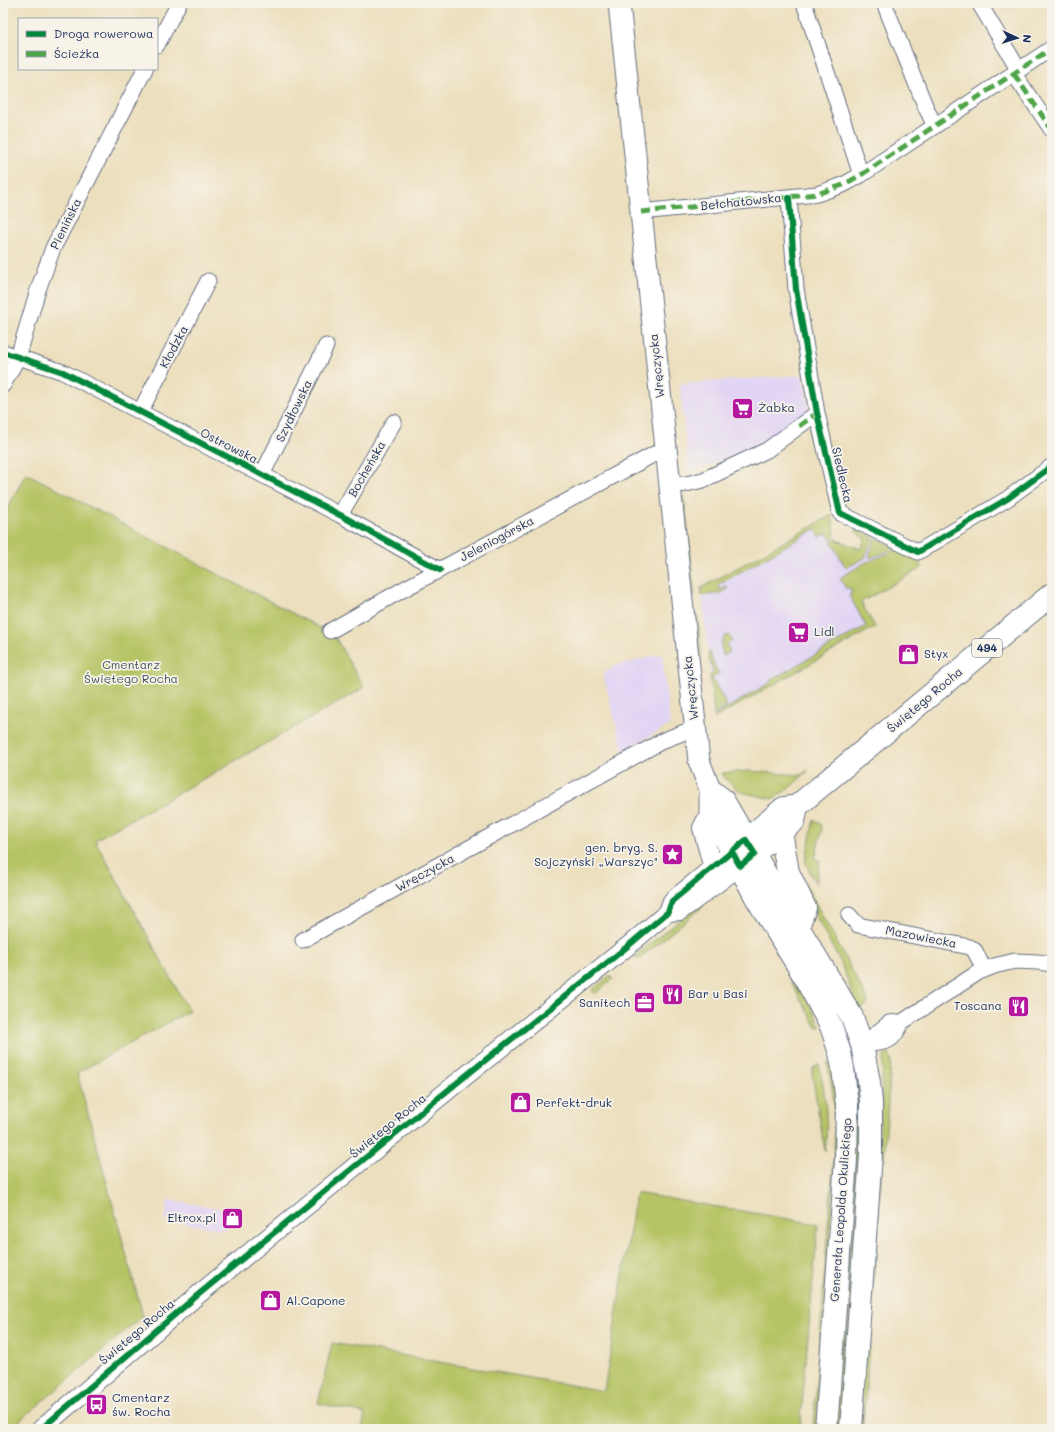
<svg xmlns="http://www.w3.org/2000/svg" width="1055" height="1432" viewBox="0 0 1055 1432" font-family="Mali,sans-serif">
	<rect width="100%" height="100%" fill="#f7f3e8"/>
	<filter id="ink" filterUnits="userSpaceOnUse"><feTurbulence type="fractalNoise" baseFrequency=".025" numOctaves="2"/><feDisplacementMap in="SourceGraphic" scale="8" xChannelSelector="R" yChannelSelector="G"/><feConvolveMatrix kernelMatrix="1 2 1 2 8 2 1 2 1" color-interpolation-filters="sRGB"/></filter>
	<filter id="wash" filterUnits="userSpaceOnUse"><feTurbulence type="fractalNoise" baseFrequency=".012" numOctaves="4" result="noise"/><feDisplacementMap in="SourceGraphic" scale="16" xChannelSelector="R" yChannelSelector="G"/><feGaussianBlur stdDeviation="0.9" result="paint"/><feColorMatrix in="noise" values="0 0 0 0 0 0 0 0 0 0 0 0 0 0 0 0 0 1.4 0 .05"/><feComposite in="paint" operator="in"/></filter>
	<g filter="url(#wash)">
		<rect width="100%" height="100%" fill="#ecdfbd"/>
		<path fill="#e1d4f4" d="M802,375L810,413L767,444L689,473L680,384Z
			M820,521L835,540L861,550L865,543L922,568L861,602L875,627L715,718L701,588Z
			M662,654L670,725L623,751L603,674L615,666Z
			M168,1200L174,1201L241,1212L225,1230L165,1220Z"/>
		<path fill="#b7c466" stroke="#697a62" d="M26,473L334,635L364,688L95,840L189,1011L77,1073L143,1316L10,1429H3V517Z
			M682,496H684L695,596L692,590Z
			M832,515L835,536L830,539L827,533L820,537L815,529L718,585L720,590L727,587L728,589L721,593L702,596L701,588Z
			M857,529L873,537L865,558L846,568L831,541L836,538L837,540L861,549L865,538L859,535V533L855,531Z
			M875,538L896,548L870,558L869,556Z
			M900,549L915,556L922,568L861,602L875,627L715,718L714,716L771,682V680L866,626L849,595L852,593L849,587L846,589L840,578L864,563Z
			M697,614L702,656L699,657L695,618Z
			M728,635L733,640L726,644L730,652L723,656L721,644L724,637Z
			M708,652H710L712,660L719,674L712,678L727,706L714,714L710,675L714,673L709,660Z
			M808,770V771C798,780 783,795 771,799L741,792L723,777L721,773L748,771L801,775Z
			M814,819L821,824L822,828L815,859L820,860L816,884L805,862Z
			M800,874L868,1000L867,1005L857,1010L848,981L840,961L794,877Z
			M701,902L703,905L701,908L638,960L635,956Z
			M784,966L803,985L820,1027H816L815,1025C804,1005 792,986 784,966Z
			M610,975L613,979L595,994L592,990Z
			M887,1050L891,1060L884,1160L880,1155L879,1142L883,1062L884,1056Z
			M852,1059L857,1060L864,1102L844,1429H833Z
			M827,1063L833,1065L839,1106L817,1429H813C818,1361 823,1294 828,1226C832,1172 841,1116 827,1063Z
			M819,1064C825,1092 829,1123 825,1152L812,1074L813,1068Z
			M881,1169V1181L863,1429H857Z
			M636,1193L818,1224L800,1429H362L365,1414L318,1403L332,1343L604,1391Z"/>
	</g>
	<g filter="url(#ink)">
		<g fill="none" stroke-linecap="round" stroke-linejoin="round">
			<defs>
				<path id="minor" d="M804,3L861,175
					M884,3L926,108L935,126
					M979,3L1019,70
					M157,45L179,3
					M1014,74L1052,130
					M789,198L796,289L817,413L840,513L918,552L1007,499L1052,466
					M641,212L817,194L843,185L861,175L1052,48
					M3,352L63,372L340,515L440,570
					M3,385L18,357L38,290L53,248L145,69
					M140,412L208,281
					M262,475L326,346
					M669,486L686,484L703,480L767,450L817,413
					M340,515L394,422
					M330,631L404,589L647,458L656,453L666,452
					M849,915L858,925L970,947L975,951L984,970
					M303,940L664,740L695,728
					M862,1045L889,1023L902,1022L979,972L994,966L1015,961L1038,962L1052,964
					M860,1046C885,1040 890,1048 902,1022"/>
				<path id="tertiary" d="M710,812L702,828L713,868
					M668,912L680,911L740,866
					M41,1429L199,1294L458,1082L628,946L668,912L672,901L732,852"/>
				<path id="secondary" d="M619,3L699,761L710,789V812L732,852
					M710,789L723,799L771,882L798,927
					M745,862L781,832"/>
				<path id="primary" d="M797,806L794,821L781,832L788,872L805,908L798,927L852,1017L862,1045L869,1082L871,1102V1155L851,1429
					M826,1429L846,1160L847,1105L843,1068L840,1053L831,1026L803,974L757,899L732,852L784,808L797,806L1052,594"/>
			</defs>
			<use href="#minor" stroke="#646d7f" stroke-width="17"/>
			<use href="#tertiary" stroke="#646d7f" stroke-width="20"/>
			<use href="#secondary" stroke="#646d7f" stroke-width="23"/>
			<use href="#primary" stroke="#646d7f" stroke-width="24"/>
			<use href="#minor" stroke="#fff" stroke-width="15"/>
			<use href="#tertiary" stroke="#fff" stroke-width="18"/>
			<use href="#secondary" stroke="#fff" stroke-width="21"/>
			<use href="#primary" stroke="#fff" stroke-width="22"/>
			<path stroke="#4fa44a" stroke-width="5" stroke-dasharray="10 5" stroke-linecap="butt" d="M1014,74L1052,130
				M641,212L817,194L843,185L861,175L1052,48
				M799,426L817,413"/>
			<defs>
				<path id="cycleway" d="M789,198L796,289L817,413L840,513L918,552L1007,499L1052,466
					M3,352L63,372L340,515L440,570
					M41,1429L199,1294L458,1082L628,946L668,912L672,901L746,840L755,854L740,866L732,852"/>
			</defs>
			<use href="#cycleway" stroke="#f7f3e8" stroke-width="8"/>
			<use href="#cycleway" stroke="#00873e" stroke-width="6"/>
		</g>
	</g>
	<defs>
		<symbol id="supermarket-square" viewBox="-11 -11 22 22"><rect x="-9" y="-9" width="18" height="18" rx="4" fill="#b5179e" stroke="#f7f3e8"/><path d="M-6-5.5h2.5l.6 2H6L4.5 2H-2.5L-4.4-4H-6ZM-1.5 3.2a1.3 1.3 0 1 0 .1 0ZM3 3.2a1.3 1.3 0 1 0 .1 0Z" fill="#fff"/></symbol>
		<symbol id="shop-square" viewBox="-11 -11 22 22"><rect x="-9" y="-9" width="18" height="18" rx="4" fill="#b5179e" stroke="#f7f3e8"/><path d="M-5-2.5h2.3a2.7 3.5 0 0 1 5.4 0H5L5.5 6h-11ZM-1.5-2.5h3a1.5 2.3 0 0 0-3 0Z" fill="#fff"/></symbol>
		<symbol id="sight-square" viewBox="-11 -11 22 22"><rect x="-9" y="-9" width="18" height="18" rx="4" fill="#b5179e" stroke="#f7f3e8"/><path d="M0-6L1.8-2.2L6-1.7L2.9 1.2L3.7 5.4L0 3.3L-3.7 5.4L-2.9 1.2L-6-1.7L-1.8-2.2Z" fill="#fff"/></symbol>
		<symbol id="restaurant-square" viewBox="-11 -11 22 22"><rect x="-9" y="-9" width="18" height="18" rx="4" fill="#b5179e" stroke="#f7f3e8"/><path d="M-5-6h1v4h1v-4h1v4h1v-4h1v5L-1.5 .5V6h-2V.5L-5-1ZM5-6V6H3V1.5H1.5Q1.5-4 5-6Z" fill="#fff"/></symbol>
		<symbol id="office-square" viewBox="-11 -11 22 22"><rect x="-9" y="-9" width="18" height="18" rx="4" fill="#b5179e" stroke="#f7f3e8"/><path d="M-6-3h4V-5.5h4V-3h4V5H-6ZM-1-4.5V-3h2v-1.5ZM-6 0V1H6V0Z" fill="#fff"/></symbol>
		<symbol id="bus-square" viewBox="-11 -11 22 22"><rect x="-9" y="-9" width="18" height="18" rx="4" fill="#b5179e" stroke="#f7f3e8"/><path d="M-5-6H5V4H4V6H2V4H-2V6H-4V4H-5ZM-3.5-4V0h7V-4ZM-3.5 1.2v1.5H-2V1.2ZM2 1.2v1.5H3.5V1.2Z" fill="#fff"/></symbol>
	</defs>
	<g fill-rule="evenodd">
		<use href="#supermarket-square" x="730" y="396" width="25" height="25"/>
		<use href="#supermarket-square" x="786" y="620" width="25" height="25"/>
		<use href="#shop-square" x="896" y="642" width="25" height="25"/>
		<use href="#sight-square" x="660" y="842" width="25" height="25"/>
		<use href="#restaurant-square" x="660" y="982" width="25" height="25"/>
		<use href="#office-square" x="632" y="990" width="25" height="25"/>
		<use href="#restaurant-square" x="1006" y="994" width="25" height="25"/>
		<use href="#shop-square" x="508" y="1090" width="25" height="25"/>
		<use href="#shop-square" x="220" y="1206" width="25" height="25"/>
		<use href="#shop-square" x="258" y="1288" width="25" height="25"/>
		<use href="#bus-square" x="84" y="1392" width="25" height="25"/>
	</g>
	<g text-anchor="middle" stroke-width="3.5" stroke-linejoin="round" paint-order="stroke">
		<rect fill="#f7f3e8" stroke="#5d6a87" stroke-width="1" x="972" y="639" width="30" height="18" rx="3"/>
		<g font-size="11" font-weight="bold" fill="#1b2f5e">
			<text x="987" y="652">494</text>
		</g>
		<g font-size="12" fill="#1b2f5e" stroke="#f7f3e8">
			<text transform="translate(741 202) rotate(-6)" y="4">Bełchatowska</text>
			<text transform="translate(66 224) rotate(-64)" y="4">Pienińska</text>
			<text transform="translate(174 347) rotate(-62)" y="4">Kłodzka</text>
			<text transform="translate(657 366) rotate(-96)" y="4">Wręczycka</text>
			<text transform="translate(294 411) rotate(-64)" y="4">Szydłowska</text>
			<text transform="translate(229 446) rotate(27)" y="4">Ostrowska</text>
			<text transform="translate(367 469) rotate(-60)" y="4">Bocheńska</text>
			<text transform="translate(842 475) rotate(77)" y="4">Siedlecka</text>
			<text transform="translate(497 539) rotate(-28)" y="4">Jeleniogórska</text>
			<text transform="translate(691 688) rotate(-96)" y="4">Wręczycka</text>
			<text transform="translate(925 700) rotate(-40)" y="4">Świętego Rocha</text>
			<text transform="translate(425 873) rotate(-29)" y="4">Wręczycka</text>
			<text transform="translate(921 937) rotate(11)" y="4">Mazowiecka</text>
			<text transform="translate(388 1126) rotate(-39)" y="4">Świętego Rocha</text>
			<text transform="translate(841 1210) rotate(-86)" y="4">Generała Leopolda Okulickiego</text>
			<text transform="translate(137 1332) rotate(-40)" y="4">Świętego Rocha</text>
		</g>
		<g font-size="12" fill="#1b2f5e" stroke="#f7f3e8" text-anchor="start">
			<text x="758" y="412">Żabka</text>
			<text x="814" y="636">Lidl</text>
			<text x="924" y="658">Styx</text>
			<text x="658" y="852" text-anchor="end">gen. bryg. S.<tspan x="658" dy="14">Sojczyński „Warszyc"</tspan></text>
			<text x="688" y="998">Bar u Basi</text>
			<text x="630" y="1007" text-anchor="end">Sanitech</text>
			<text x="1002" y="1010" text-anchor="end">Toscana</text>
			<text x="536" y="1107">Perfekt-druk</text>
			<text x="216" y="1222" text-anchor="end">Eltrox.pl</text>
			<text x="286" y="1305">Al.Capone</text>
			<text x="112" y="1402">Cmentarz<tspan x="112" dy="14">św. Rocha</tspan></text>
		</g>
		<g font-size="12" fill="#425460" stroke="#f7f3e8">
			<text x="131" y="669">Cmentarz<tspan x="131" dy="14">Świętego Rocha</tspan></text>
		</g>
	</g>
	<rect width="1055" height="1432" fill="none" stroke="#f7f3e8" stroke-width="16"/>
	<rect x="18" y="18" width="140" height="52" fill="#f7f3e8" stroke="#9fa5b1"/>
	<rect x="26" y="31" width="20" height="6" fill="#00873e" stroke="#9fa5b1"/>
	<text x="54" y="38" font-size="12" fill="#1b2f5e">Droga rowerowa</text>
	<rect x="26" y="51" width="20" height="6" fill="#4fa44a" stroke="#9fa5b1"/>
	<text x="54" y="58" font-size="12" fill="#1b2f5e">Ścieżka</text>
	<g transform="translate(1017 38) rotate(94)" stroke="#f7f3e8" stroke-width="3" paint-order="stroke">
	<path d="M0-3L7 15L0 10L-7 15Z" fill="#1b2f5e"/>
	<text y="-6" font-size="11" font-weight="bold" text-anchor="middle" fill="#1b2f5e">N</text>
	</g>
</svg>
